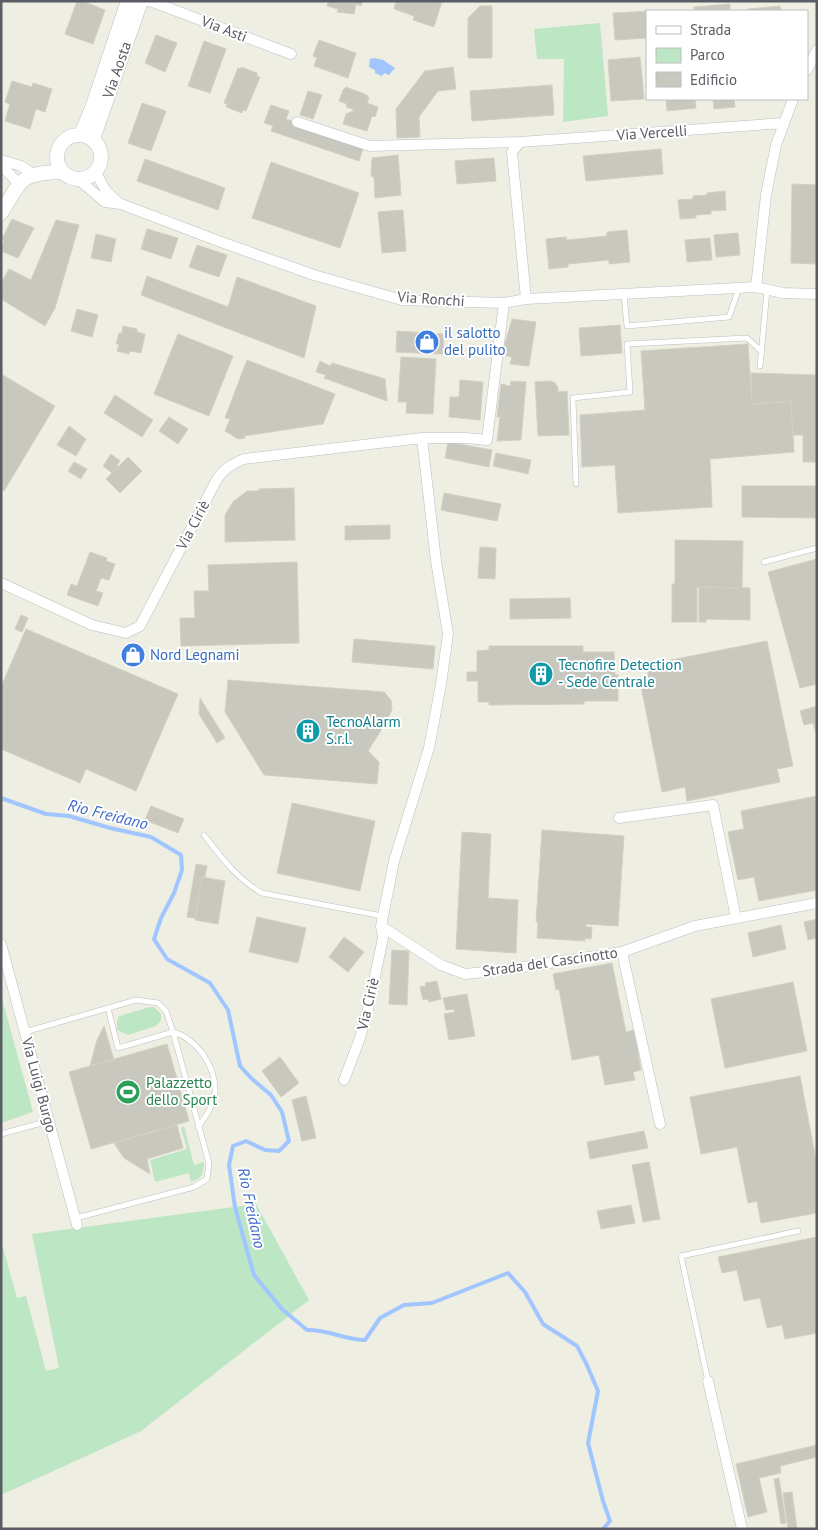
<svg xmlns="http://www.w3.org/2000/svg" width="818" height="1530" viewBox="0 0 818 1530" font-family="'PT Sans',sans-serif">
	<rect width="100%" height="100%" fill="#eeeee2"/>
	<path fill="#bde7c4" d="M600,23L608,116L563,122L564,59H537L534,29Z
		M1,995L33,1112L1,1123Z
		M150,1007H154L161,1014V1020L156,1026L128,1035L117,1030V1021L119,1016Z
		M184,1126L194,1165L204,1162C204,1173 202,1179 191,1182L189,1173L155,1182L150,1160L187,1149L181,1128Z
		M256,1204L309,1300L141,1431L1,1495V1240L17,1298L26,1296L46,1371L59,1368L32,1234Z"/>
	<path fill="#a1c6ff" d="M374,58L383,60L395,68L389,75L384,73L382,76L375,73V70L369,67L370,59Z"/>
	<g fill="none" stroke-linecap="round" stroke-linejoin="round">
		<path stroke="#a1c6ff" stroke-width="4" d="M1,798L46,814L69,816L110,828L151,837L181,855L182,870L174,893L161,918L154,939L167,959L210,983L228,1010L240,1066L252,1079L271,1095L282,1112L289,1141L279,1151L265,1150L246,1141L233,1146L229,1165L235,1207L254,1275L282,1309L307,1330C327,1329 345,1340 365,1340L380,1318L404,1305L432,1303L508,1273L525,1292L543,1324L577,1346L586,1363L598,1391L588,1443L603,1501L610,1521L603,1529"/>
	</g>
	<path fill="#c9c8bf" stroke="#d3d0c0" d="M77,1H82L105,10L93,44L65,34Z
		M328,1H363L361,6L356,4L354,14L337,12L338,9L327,6Z
		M396,1H442L434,27L413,20L414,16L394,9Z
		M730,4V11H694V7Z
		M480,6H492V58H468V18Z
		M780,6L781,11H749L748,9Z
		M647,11V38L615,40L613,13L651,11Z
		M156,35L177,43L165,72L145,63Z
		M319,40L356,53L348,78L314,66L317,58L313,56Z
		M204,41L226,49L210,93L188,86Z
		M640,57L644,99L611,101L608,60Z
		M241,67L257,73V76L260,77L246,111L243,110L242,113L226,107L227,104L224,103L238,68L241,69Z
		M453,67L456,89L438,91L419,117L420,137L397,138L396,109L425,71Z
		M12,81L32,87L33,83L52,89L45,112L36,109L30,129L5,121L10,104L5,102Z
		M552,85L554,115L472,121L470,91Z
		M346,87L367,95L369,98L367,103L378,107L375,117L372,116L367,131L343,124L346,114L355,110L346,107L347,104L339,101L343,90Z
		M308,91L322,95L313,119L300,115Z
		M666,99H695L696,108L667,111Z
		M713,99H734L735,107L714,109Z
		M142,103L166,111L151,151L128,143Z
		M271,105L289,111L286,119L364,146L359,161L271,131L273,126L264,123Z
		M661,149L663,174L586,181L583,156Z
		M398,155L401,195L375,198L374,177L371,176L372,158Z
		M494,158L496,181L457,184L455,161Z
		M145,159L225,188L218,210L137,181Z
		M271,162L359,193L340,248L252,218Z
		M792,184L817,185V264L791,263Z
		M725,191L726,210L711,211V214L696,215V218L680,219L678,200L693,199V196L707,195V193Z
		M403,210L406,251L382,253L378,212Z
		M12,219L34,228L18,258L1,251L4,241L2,239Z
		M56,220L79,225L55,308L45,326L1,299V283L9,269L31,280Z
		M147,229L178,238L171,259L141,249Z
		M627,230L630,262L609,264V260L568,264V267L549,269L546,239L566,237L567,240L607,236V232Z
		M738,233L740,255L716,257L714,235Z
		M96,234L116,239L111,262L91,258Z
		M710,238L712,260L687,262L685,240Z
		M197,245L227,255L219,277L189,267Z
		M147,276L228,307L237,277L316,306L304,358L141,295Z
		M77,309L98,315L92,337L71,331Z
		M512,319L536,322L529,366L510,364L512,357L502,355Z
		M620,325L622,353L581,356L579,328Z
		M123,326L137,329V332L145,334L141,353L130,351L129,354L117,351L119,344H116L119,333H122Z
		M817,330V462H803V435H793L791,401L752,404L751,373L816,375Z
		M397,331L444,334L443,354L396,352Z
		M178,334L233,356L209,416L154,394Z
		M748,344L752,404L791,401L794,452L710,459L712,507L618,513L615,465L582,467L580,415L645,410L641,351Z
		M401,357L436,359L433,414L406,413L407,402H398Z
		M247,360L335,394L323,424L244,436L245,438L238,439L225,431L230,419L225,418Z
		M320,361L330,366L332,363L385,379L387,401L324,378L326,375L316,372Z
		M1,374L55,406L4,491L1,490Z
		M460,380L483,382L480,420L449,417L450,397H459Z
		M511,381L526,382L521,440L497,441L500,417H497L501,384L510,386Z
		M551,381L555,383L558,388V392L567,391L569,435L538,436L535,382Z
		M115,395L153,420L142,437L104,413Z
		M169,417L188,429L178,444L159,431Z
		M69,426L86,439L76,456L57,445Z
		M448,442L492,450L489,467L445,458Z
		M496,453L531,460L528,474L493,466Z
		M111,454L120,461L117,465L118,467L112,473L103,466Z
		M128,457L142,471L120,493L106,479Z
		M74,462L87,469L81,479L68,471Z
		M742,486H817V518L742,517Z
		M294,488L295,540L225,542V515L233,502L247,491H259V489Z
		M444,493L501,504L497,521L441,510Z
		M390,525V539L345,540V526Z
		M675,540L743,541L742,588L697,587V622H672V584H675Z
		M480,547L496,548L495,579L478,578Z
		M90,552L107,558L106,561L115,564L109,580L101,578L96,591L103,593L98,606L67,595L71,584L77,586Z
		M817,559V684L800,688L768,572Z
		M297,562L299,643L181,646L180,618H195L194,591H209L208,565Z
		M699,587L750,588V620L706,619V622H699Z
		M570,598L571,618L510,619V599Z
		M21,615L28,618L22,632L15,629Z
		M26,629L178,694L136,791L86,769L80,783L1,749V687Z
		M354,639L435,646L433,669L352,662Z
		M767,641L793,766L777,769L780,782L687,801L685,787L662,792L640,681L649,679L646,665Z
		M489,646H583V652H614L615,675H618V701H584V704L489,705V702H478V681H467V672H477V651L489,650Z
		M228,680L384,692L391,700L392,709L388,719L368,751L379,762L377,784L264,775L225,712Z
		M200,698L225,738L217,743L199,714Z
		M817,706V736L813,723L804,725L800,711Z
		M817,796V890L759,901L754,877L738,880L728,832L744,829L741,811Z
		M292,803L375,821L360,891L277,873Z
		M151,806L184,819L178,833L145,820Z
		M542,830L624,836L618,926L586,924V927H592L591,939L585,938V941L537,938L538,922H536Z
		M462,832L491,834L488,898L518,900L516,953L456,949Z
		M196,864L207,866L205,877H202L195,918L187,917Z
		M202,877L225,881L218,924L195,920Z
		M257,917L306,928L298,963L249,952Z
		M817,919V938L808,940L804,922Z
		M781,925L786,949L753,957L748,933Z
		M344,937L364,952L348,972L329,957Z
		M392,950L409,951L407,1005L389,1004Z
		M612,963L626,1032L634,1030L641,1070L633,1072L635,1080L605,1085L599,1055L572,1060L559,989L556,990L553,974Z
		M437,981L441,999L429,1002L428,999L423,1000L420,987L426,986L425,983Z
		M793,982L807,1051L725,1068L711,999Z
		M467,994L475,1036L449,1040L444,1014L455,1012L454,1009L446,1010L443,998Z
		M104,1026L114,1060L90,1066L97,1040Z
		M167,1044L189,1121L91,1149L69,1072Z
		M280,1057L299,1083L281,1097L262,1071Z
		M800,1076L817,1165V1213L761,1223L757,1201L748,1203L737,1147L701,1154L690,1097Z
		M306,1096L316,1138L302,1141L292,1100Z
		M177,1125L183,1148L147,1159L150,1174L124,1158L114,1143Z
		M644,1131L648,1148L590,1159L587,1142Z
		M649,1162L660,1219L643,1222L632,1165Z
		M631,1205L635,1223L601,1229L597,1211Z
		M817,1237V1333L785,1339L782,1325L767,1328L760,1298L744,1301L737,1270L722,1273L718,1257Z
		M817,1445V1457L780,1466L781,1473L759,1478L767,1512L748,1517L736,1464Z
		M779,1478L786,1523L781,1524L774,1479Z
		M792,1492L797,1529H788L783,1493Z"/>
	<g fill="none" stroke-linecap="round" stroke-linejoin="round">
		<defs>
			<path id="lane" d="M624,294L627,326L729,317L739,288
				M760,366L767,290
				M576,484L573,398L630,392L627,344L747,338L762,352
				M764,562L817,548
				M204,835C222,858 237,879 262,893L382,916
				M108,1008L118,1048L173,1032C197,1039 216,1066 215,1092C214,1105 206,1116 198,1127
				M25,1032L136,1000L158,1003L166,1011L173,1032L209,1163L207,1179L194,1187L76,1218
				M1,1134L49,1121
				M708,1381L681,1256L798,1231"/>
			<path id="street" d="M135,2L150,1L291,54
				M807,70L817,50
				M297,122L370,146L520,142
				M1,160L21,166L33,174
				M1,165L19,184
				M96,173L106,191L120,204
				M79,180L105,202L121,204L221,242L314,275L402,300L504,303L526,299L756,287L783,293L817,294
				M756,287L766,195L776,145L793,99
				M526,299L512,152L520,142L784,123
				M1,583L92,625L126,633L140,626L216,481C223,469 232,464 244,459L422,438H466L487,440L504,303
				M619,818L713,805L736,918
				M381,926L441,965L465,974L504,970L622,952L695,926L817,903
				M1,944L77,1225
				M622,952L660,1124
				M344,1080L360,1038L368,1009L383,938L381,926L394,861L429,748L441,684L448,634L436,561L422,438
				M708,1381L742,1529"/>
			<path id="secondary" d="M57 157a22 22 0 1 1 44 0a22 22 0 1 1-44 0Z
				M81,135L92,108L128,1
				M93,139L141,1
				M1,213C23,178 20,173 63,172"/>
		</defs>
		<use href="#lane" stroke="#bcbec4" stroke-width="6"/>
		<use href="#street" stroke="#bcbec4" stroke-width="11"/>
		<use href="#secondary" stroke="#bdbfc6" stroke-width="15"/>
		<use href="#lane" stroke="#fff" stroke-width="5"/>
		<use href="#street" stroke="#fff" stroke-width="10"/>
		<use href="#secondary" stroke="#fff" stroke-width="14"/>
	</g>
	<defs>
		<symbol id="shop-disc" viewBox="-11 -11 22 22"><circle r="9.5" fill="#3f7fe0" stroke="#fff"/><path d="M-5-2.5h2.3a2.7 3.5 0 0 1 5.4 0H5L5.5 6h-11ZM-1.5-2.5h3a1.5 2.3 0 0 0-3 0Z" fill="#fff"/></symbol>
		<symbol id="building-disc" viewBox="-11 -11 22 22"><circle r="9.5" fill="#0f9aa8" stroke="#fff"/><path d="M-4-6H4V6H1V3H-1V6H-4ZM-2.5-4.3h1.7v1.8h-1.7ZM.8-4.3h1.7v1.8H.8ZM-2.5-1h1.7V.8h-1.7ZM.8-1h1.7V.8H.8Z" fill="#fff"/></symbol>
		<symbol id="stadium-disc" viewBox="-11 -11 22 22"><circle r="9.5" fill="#2e9e5b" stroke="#fff"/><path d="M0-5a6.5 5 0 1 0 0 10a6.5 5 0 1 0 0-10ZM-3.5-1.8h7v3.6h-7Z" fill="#fff"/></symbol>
	</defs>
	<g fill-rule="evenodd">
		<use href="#shop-disc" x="413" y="328" width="28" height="28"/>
		<use href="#shop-disc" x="119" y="641" width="28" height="28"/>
		<use href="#building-disc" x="527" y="660" width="28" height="28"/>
		<use href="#building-disc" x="294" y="717" width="28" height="28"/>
		<use href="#stadium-disc" x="114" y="1078" width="28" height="28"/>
	</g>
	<g text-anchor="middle" stroke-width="4" stroke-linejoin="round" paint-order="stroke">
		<g font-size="15" fill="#5a5d64" stroke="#fff">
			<text transform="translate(224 29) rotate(21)" y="5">Via Asti</text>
			<text transform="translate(117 70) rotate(-71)" y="5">Via Aosta</text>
			<text transform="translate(652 133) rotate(-4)" y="5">Via Vercelli</text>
			<text transform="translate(431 299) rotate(4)" y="5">Via Ronchi</text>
			<text transform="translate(193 525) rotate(-62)" y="5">Via Ciriè</text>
			<text transform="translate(550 962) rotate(-8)" y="5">Strada del Cascinotto</text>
			<text transform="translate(368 1004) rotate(-77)" y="5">Via Ciriè</text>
			<text transform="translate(39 1085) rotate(75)" y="5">Via Luigi Burgo</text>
		</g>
		<g font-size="15" fill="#366cbe" stroke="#fff" text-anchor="start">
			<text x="444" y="338">il salotto<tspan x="444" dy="17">del pulito</tspan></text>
			<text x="150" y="660">Nord Legnami</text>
		</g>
		<g font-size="15" fill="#0d838f" stroke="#fff" text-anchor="start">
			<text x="558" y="670">Tecnofire Detection<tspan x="558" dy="17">- Sede Centrale</tspan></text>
			<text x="326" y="727">TecnoAlarm<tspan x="326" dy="17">S.r.l.</tspan></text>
		</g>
		<g font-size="15" fill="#27864d" stroke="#fff" text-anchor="start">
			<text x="146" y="1088">Palazzetto<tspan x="146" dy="17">dello Sport</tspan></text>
		</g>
		<g font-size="16" font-style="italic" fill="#3e6ac8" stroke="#fff">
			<text transform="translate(108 814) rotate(14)" y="6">Rio Freidano</text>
			<text transform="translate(252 1208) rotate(78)" y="6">Rio Freidano</text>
		</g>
	</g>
	<rect width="818" height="1530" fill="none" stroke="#5a5d64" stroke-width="5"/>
	<rect x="646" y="10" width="162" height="90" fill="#ffffff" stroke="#bdbec1"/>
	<rect x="656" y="26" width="25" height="8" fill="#ffffff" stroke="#bdbec1"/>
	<text x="690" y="35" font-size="15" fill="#5a5d64">Strada</text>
	<rect x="656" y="48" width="25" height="15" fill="#bde7c4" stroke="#bdbec1"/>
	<text x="690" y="60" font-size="15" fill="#5a5d64">Parco</text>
	<rect x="656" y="72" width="25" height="15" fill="#c9c8bf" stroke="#bdbec1"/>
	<text x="690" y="85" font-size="15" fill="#5a5d64">Edificio</text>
</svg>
